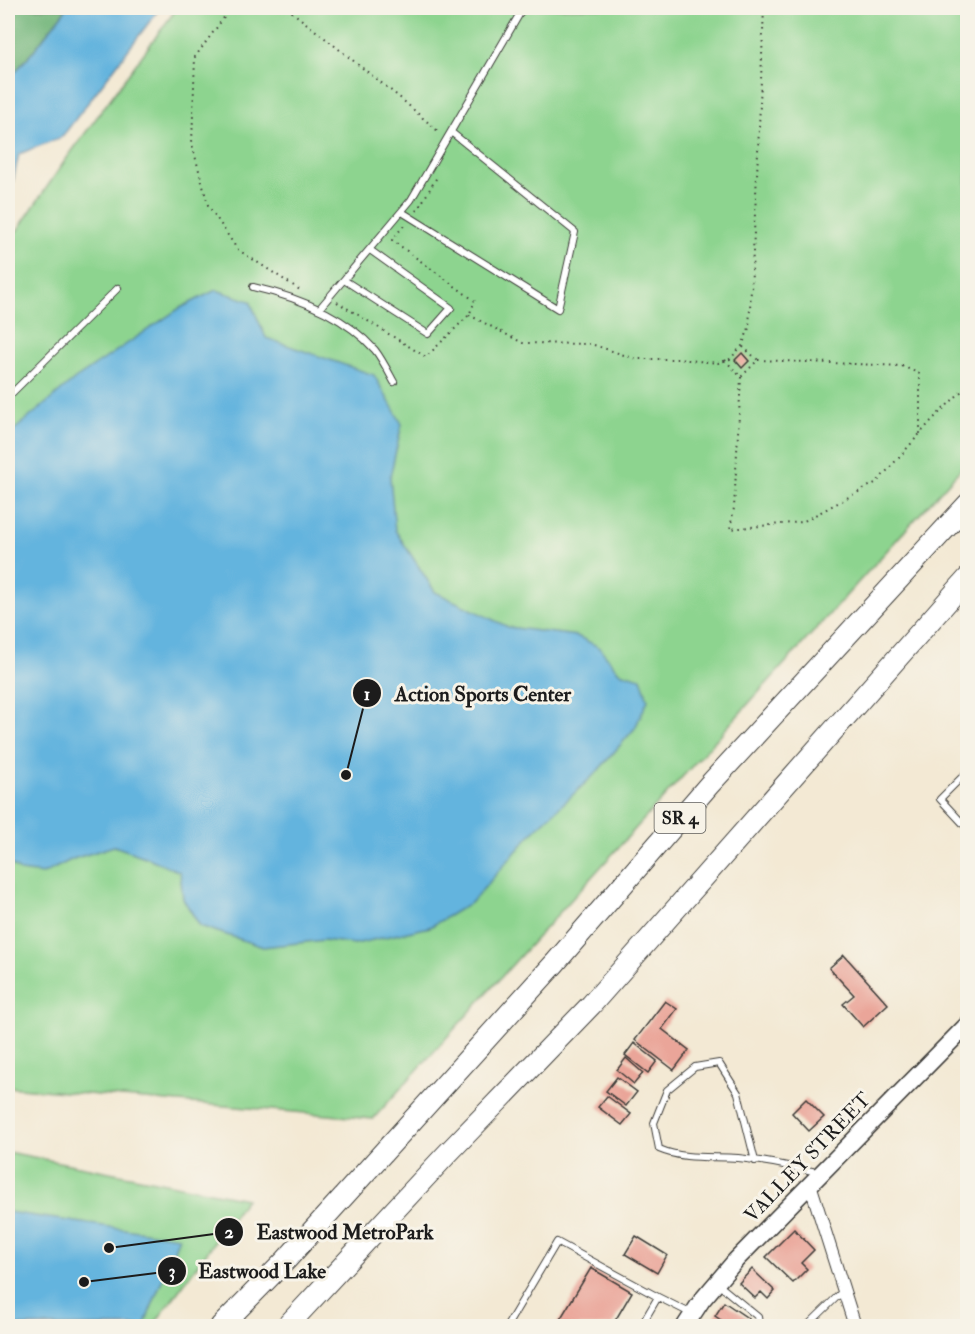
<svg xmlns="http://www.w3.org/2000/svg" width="975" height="1334" viewBox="0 0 975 1334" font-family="'IM FELL Double Pica',serif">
	<rect width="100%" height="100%" fill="#f7f3e8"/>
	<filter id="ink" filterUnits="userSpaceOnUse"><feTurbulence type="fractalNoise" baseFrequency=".0167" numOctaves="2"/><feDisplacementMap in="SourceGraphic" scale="12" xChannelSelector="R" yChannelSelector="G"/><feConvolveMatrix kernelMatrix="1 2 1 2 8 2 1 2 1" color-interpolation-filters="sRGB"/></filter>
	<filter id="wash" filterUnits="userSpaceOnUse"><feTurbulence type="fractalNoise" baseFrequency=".008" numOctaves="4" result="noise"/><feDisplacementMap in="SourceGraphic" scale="24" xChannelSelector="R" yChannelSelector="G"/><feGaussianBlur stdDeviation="1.35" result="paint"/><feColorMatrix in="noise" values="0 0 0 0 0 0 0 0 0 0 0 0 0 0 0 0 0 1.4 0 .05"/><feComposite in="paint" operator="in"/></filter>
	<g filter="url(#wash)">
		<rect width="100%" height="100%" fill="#f3e9d4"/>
		<path fill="#8dd48f" stroke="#547856" stroke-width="1.5" d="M177,8H967V462L373,1119L8,1087V238L17,231L64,162Z
			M8,1152L246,1199L153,1326H8Z"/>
		<path fill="#72b67a" stroke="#47694b" stroke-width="1.5" d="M8,8H67L31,54L8,80Z"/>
		<path fill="#63b4de" stroke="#40687d" stroke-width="1.5" d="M67,8H160L62,137L19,154L8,203V80L31,54Z
			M216,290L250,301L266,338L374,375L402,424L390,477L395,530L435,592L508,627L577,636L599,647L619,672L641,678L648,700L635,728L596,773L533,832L472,902L430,927L355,944L324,940L263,947L200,926L183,899L180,872L148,858L114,846L73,859L43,874L20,871L8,862V435L75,379L180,308Z
			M8,1212L179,1237L144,1326H8Z"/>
		<g id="blocks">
			<path fill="#eaa599" d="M742,353L749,361L742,368L735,360Z
				M844,955L888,1004L863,1027L843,1004L854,995L829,968Z
				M665,1001L677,1009L662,1029L689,1050L674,1070L635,1040Z
				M634,1043L657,1061L648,1073L625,1055Z
				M626,1058L643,1073L634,1084L617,1070Z
				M617,1077L637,1092L626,1106L606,1091Z
				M607,1096L631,1114L622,1125L598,1107Z
				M806,1099L824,1117L809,1131L792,1113Z
				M794,1229L814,1250L801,1263L807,1269L793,1283L766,1257Z
				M636,1236L667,1255L657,1273L625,1254Z
				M591,1268L632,1292L612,1326H556Z
				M752,1269L775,1291L768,1299L761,1292L755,1298L739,1283Z
				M724,1302L749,1319L744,1326H730L715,1316Z"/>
		</g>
	</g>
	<g filter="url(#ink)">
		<use href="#blocks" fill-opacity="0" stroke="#3c3b38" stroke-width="1.5"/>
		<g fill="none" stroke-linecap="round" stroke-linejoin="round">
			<defs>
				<path id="lane" d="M402,212L558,309L575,232L451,132
					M344,280L428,334L451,308L370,250
					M253,287C297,297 344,315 375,350C382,359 388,371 394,382
					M319,309L411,200L523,8
					M8,397L118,288
					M968,771L940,799L968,829
					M755,1161L738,1093L719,1063L695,1067L667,1090L654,1123L659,1149C685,1160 710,1156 738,1158C764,1160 791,1167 817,1172
					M719,1285L758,1317L759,1323L763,1326
					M507,1326L557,1242L658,1297
					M641,1326L658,1297L692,1314
					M807,1326L843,1291"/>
				<path id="street" d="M810,1184L855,1326"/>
				<path id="secondary" d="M685,1326L702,1300L736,1260L968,1024"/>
				<path id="highway" d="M221,1326L286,1260L555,963L709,785L968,504
					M287,1326L446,1155L591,1005L968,578"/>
			</defs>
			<use href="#lane" stroke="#3c3b38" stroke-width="8"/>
			<use href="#street" stroke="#3c3b38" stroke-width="14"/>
			<use href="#secondary" stroke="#3c3b38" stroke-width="19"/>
			<use href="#highway" stroke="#3c3b38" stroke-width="23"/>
			<path stroke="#3c3b38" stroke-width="2" stroke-dasharray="1.5 4.5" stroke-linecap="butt" d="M231,8L195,57L192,144L208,205L237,249L300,290
				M287,8L399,97L440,133
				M417,211L437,177
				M337,302L426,357L469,315L475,301L392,240L405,224
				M469,315L523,343L591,344L636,359H678L718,363L730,359L742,346L749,328L757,175L764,8
				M725,360L741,377L758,360L742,346
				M758,360L902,366L920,374V434
				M741,377L734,508L730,529L802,522L877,482L933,419L968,385"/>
			<use href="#lane" stroke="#fff" stroke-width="6"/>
			<use href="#street" stroke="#fff" stroke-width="12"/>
			<use href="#secondary" stroke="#fff" stroke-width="16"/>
			<use href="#highway" stroke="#fff" stroke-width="21"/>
		</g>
	</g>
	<g text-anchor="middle" stroke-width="6" stroke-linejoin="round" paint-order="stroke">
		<rect fill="#f7f3e8" stroke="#5e5c59" stroke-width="1.5" x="654.5" y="803" width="51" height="30" rx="4.5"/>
		<g font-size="18" font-weight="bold" fill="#1c1c1c">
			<text x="680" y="824">SR 4</text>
		</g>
		<g font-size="20" fill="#1c1c1c" stroke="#f7f3e8">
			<text transform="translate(807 1157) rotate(-46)" y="7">VALLEY STREET</text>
		</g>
	</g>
	<path fill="none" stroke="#1c1c1c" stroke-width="2" d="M346 775L367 693M109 1248L229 1232M84 1282L172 1271"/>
	<g fill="#1c1c1c" stroke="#f7f3e8" stroke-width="2">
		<circle cx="346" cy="775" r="6"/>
		<circle cx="109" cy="1248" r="6"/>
		<circle cx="84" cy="1282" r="6"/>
		<circle cx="367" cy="693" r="15"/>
		<circle cx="229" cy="1232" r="15"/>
		<circle cx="172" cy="1271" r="15"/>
	</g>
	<g font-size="18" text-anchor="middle" font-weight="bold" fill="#fff">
		<text x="367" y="700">1</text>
		<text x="229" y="1238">2</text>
		<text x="172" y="1277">3</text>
	</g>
	<g font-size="21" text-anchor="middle" font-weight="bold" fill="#1c1c1c" stroke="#f7f3e8" stroke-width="6" stroke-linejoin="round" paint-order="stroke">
		<text x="483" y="701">Action Sports Center</text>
		<text x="345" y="1239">Eastwood MetroPark</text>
		<text x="262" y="1278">Eastwood Lake</text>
	</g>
	<rect width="975" height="1334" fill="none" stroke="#f7f3e8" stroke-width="30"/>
</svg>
